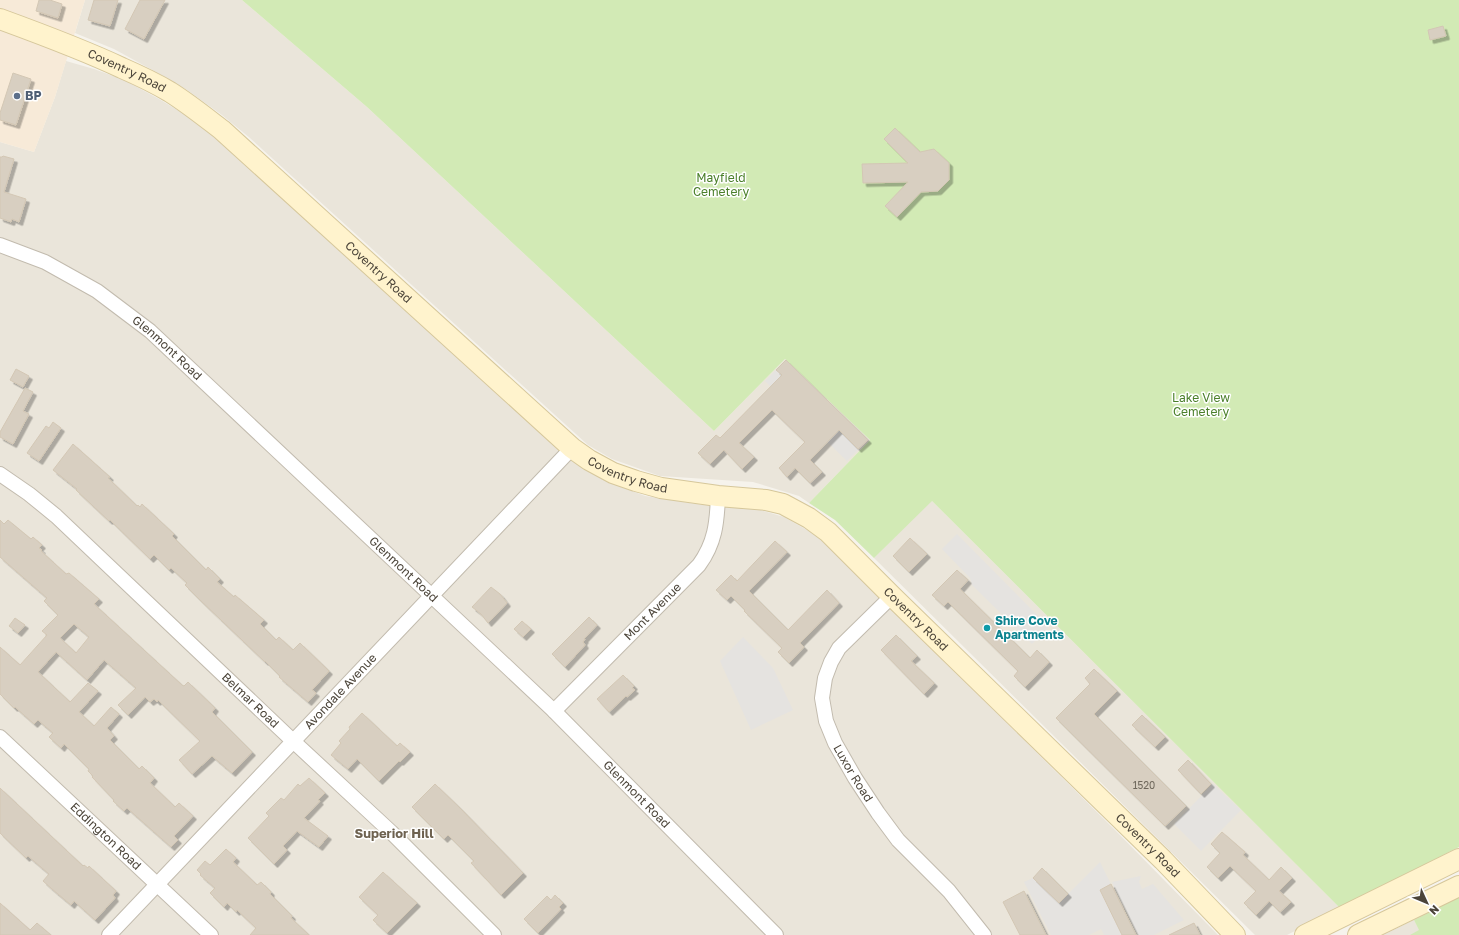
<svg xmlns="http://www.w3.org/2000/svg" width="1459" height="935" viewBox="0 0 1459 935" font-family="'Golos Text',sans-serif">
	<defs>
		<filter id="shadow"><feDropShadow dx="3.5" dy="3.5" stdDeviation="0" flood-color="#0004"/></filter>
	</defs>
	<rect width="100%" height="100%" fill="#f6f3ec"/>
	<path fill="#eae5da" d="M85,0H242L367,107L714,431L785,359L870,440L809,503L799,496L753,482L660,476L612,459L588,445L250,138L222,115L187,90L156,72L114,49L75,33Z
		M66,61L94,69L124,80L159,99L189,117L209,132L234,152L390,296L579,466L604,480L645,496L696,504L754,508L784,517L814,534L828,546L1115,830L1218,935H0V142L34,152L55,97Z
		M931,500L1340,908L1287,935H1255L874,558Z
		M1414,920L1422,935H1383Z"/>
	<path fill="#f7ead8" d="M0,0H85L55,97L34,152L0,142Z"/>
	<path fill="#d2eab5" d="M242,0H1459V847L1340,908L932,501L874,558L835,520L809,503L870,440L785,359L714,431L367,107Z
		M1459,897V935H1410L1419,930L1414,920Z"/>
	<path fill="#e5e3e0" d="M786,360L868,440L847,461L765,381Z
		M957,534L1049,627L1032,644L972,585L970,578L942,549Z
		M743,637L773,668L793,710L751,730L720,661Z
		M1213,784L1241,810L1201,851L1174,824Z
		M1100,862L1136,935H1104L1101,929L1089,935H1051L1024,882L1033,878L1042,868L1068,894Z
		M1141,876L1139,882L1142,889L1153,884L1184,920L1154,935H1138L1112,882Z"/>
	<path fill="#d8cfc1" stroke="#d3c7b4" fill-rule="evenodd" filter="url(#shadow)" d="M39,0H50L62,4L58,18L36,11Z
		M94,0H118L110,26L88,20Z
		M140,0H165L144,39L125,29Z
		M1443,26L1446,36L1430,40L1428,30Z
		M13,73L31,79L16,125L0,120V113Z
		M895,128L920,152L934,149L949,163V180L938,191L921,192L897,217L885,206L908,182L863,183L862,164L908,163L884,139Z
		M3,156L14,159L4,192L26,199L19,222L12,219L11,222L0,218V157H2Z
		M786,360L868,440L858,449L839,430L810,460L822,472L810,483L795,468L787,477L779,468L805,442L772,410L739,443L754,457L742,469L724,450L710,464L698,453L716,435L720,438L782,375L776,370Z
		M16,369L29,376L23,387L10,380Z
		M25,388L33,392L23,411L29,414L13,444L0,437V432Z
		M53,422L61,428L39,461L27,453L46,426L49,428Z
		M73,444L110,477L108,478L137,506L138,505L140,507L142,504L174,534L172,536L206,570L208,567L220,579L217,582L234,597L235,595L264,620L260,624L276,640L279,637L293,650L300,643L329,671L312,690L316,693L308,702L279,677L280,676L265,661V662L200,600L185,585L187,583L171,568L169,570L154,555L150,559L110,520L109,521L76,490L77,489L53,470Z
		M0,520L4,524L8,520L31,539L33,537L42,545L39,548L42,550L41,551L66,574L69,573L99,599L94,604L182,685L184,686L188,682L215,708L212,712L252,752L232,773L212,756L192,774L179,760L200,741L158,700L157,702L154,699L150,702L145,697L128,715L118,705L136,688L104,660L87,680L56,652L38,672L70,702L88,683L98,691L79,712L94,726L111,707L119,714L107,728L114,736L110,740L139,769L142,766L154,778L150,783L175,807L179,803L193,816L174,836L178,840L171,847L127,808L124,811L113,801L114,800L92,777L93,776L88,771L89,769L64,744L61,748L49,737L53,733L38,720L34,724L15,707L14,708L0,694V647L20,665L47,635L42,631L58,615L44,601L47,598L0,557ZM74,624L89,637L76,653L60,638Z
		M910,538L927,554L909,572L893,556Z
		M775,541L787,552L749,591L788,630L827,590L839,603L800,643L804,647L789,663L778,652L782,648L744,611L745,610L731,596L727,600L716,590L731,575L737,581Z
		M957,570L968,580L960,589L1030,658L1037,650L1049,662L1025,687L1014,676L1018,671L948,602L944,606L932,595Z
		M491,587L500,594L507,603L488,623L481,614L472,607Z
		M589,617L597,625L584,639H585L583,642L585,645L565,667L552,654Z
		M15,618L25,625L18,633L9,626Z
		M522,621L531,629L523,637L514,629Z
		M896,635L917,656L911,661L934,683L924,694L881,650Z
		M1094,669L1117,691L1094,714L1186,806L1165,826L1056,718L1090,684L1085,678Z
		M623,675L634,686L632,688L635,690L627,697L626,696L609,712L597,699Z
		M362,713L397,746L400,743L410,752L400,762L399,761L379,781L357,759L348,769L331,755L341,743L339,741L350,729L349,727Z
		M1142,715L1165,737L1155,747L1132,725Z
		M1188,760L1211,784L1201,794L1178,770Z
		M309,778L325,793L318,800L320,801L304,818L328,836L319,847L297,831L283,846L287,850L274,864L248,838L269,816L266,813L281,798L284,800L298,784L300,786Z
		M435,784L460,808L523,873L501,895L471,863L474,861L448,835L444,839L412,807Z
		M0,788L83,866L84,865L88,868L89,866L116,891L113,895L115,898L95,920L74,901L71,905L52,889L43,881L49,874L28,856L26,858L0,833Z
		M1222,832L1245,852L1243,855L1269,880L1281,867L1292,878L1279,891L1291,902L1280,912L1269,901L1256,915L1244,903L1256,891L1230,866L1218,878L1207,867L1220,853L1211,844Z
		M226,849L236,858L233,862L257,885L261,882L271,892L270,894L292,916L291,918L309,935H250L256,928L237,910L236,912L227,903L224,907L210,893L215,888L200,875L201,874L197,870L205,861L210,865Z
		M1042,868L1068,894L1059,903L1033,878Z
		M383,872L417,903L387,933L373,920L378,915L359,897Z
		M1111,884L1136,935H1122L1100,890Z
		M1024,891L1046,935H1020L1003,902Z
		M555,895L563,903L559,907L561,909L538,933L524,919L547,896L551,900Z
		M0,903L30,930L37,923L51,935H0Z
		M1194,923L1200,935H1169Z"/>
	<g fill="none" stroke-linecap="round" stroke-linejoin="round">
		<defs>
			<g id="street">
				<path id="s1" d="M0,245L45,262L97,291L150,331L554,711L776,935"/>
				<path id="s2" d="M0,474L29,494L56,516L293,741L391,832L494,935"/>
				<path id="s3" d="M892,596L839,648L831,662L825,678L822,698L826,721L835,743L855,778L878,813L898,840L949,891L984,935"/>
				<path id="s4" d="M554,711L699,565C715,543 717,523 718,496"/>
				<path id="s5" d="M0,737L211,935"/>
				<path id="s6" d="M109,935L572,448"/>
			</g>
			<g id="secondary">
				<path id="s7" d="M0,19C41,34 82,49 122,68C138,75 155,83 170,92C189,104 205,117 222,130L572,448L589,460L613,473L636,481L661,488L718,496L766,500L783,504L809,518L828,532L892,596L1163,860L1235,935"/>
				<path d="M1305,935L1459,859"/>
				<path d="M1358,935L1459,886"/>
			</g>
		</defs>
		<use href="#street" stroke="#c2bbae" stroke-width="16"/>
		<use href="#secondary" stroke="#d6c79b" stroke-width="22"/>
		<use href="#street" stroke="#fff" stroke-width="14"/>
		<use href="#secondary" stroke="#fff3cd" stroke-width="20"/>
	</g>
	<circle fill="#5c6f8a" stroke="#fff" stroke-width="1.5" cx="17" cy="96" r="4"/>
	<circle fill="#0f9aa8" stroke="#fff" stroke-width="1.5" cx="987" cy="628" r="4"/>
	<g text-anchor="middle" stroke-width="3" stroke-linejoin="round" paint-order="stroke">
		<g font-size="10" fill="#6e675b">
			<text x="1144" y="789">1520</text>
		</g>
		<g font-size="12" fill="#4b4439" stroke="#fff">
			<text dy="4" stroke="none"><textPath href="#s7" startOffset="137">Coventry Road</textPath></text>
			<text dy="4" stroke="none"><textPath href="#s7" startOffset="461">Coventry Road</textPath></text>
			<text dy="4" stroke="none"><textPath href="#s1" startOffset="198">Glenmont Road</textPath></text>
			<text dy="4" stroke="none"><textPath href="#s7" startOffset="785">Coventry Road</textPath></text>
			<text dy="4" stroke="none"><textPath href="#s1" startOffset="522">Glenmont Road</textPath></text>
			<text dy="4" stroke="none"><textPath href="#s4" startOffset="140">Mont Avenue</textPath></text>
			<text dy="4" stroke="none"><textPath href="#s7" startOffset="1121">Coventry Road</textPath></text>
			<text dy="4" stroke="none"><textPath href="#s6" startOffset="336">Avondale Avenue</textPath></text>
			<text dy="4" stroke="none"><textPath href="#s2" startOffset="338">Belmar Road</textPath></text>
			<text dy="4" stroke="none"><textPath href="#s3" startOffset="210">Luxor Road</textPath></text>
			<text dy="4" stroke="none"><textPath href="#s1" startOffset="846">Glenmont Road</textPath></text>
			<text dy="4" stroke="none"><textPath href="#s5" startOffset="145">Eddington Road</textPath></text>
			<text dy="4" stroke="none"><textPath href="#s7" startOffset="1445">Coventry Road</textPath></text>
		</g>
		<g font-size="12" font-weight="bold" fill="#4e5e75" stroke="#fff" text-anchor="start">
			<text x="25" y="100">BP</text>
		</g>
		<g font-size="12" fill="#4a7f2a" stroke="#fff">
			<text x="721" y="182">Mayfield<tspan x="721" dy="14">Cemetery</tspan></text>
			<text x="1201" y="402">Lake View<tspan x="1201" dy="14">Cemetery</tspan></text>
		</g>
		<g font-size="12" font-weight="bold" fill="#0d838f" stroke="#fff" text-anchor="start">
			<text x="995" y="625">Shire Cove<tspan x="995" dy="14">Apartments</tspan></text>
		</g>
		<g font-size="13" font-weight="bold" fill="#6e6250" stroke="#fff">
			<text x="394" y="838">Superior Hill</text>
		</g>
	</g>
	<g transform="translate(1427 903) rotate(134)" stroke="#ffffff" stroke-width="3" paint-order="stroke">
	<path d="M0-3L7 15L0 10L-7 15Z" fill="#4b4439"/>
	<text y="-6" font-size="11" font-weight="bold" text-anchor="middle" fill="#4b4439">N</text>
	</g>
</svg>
